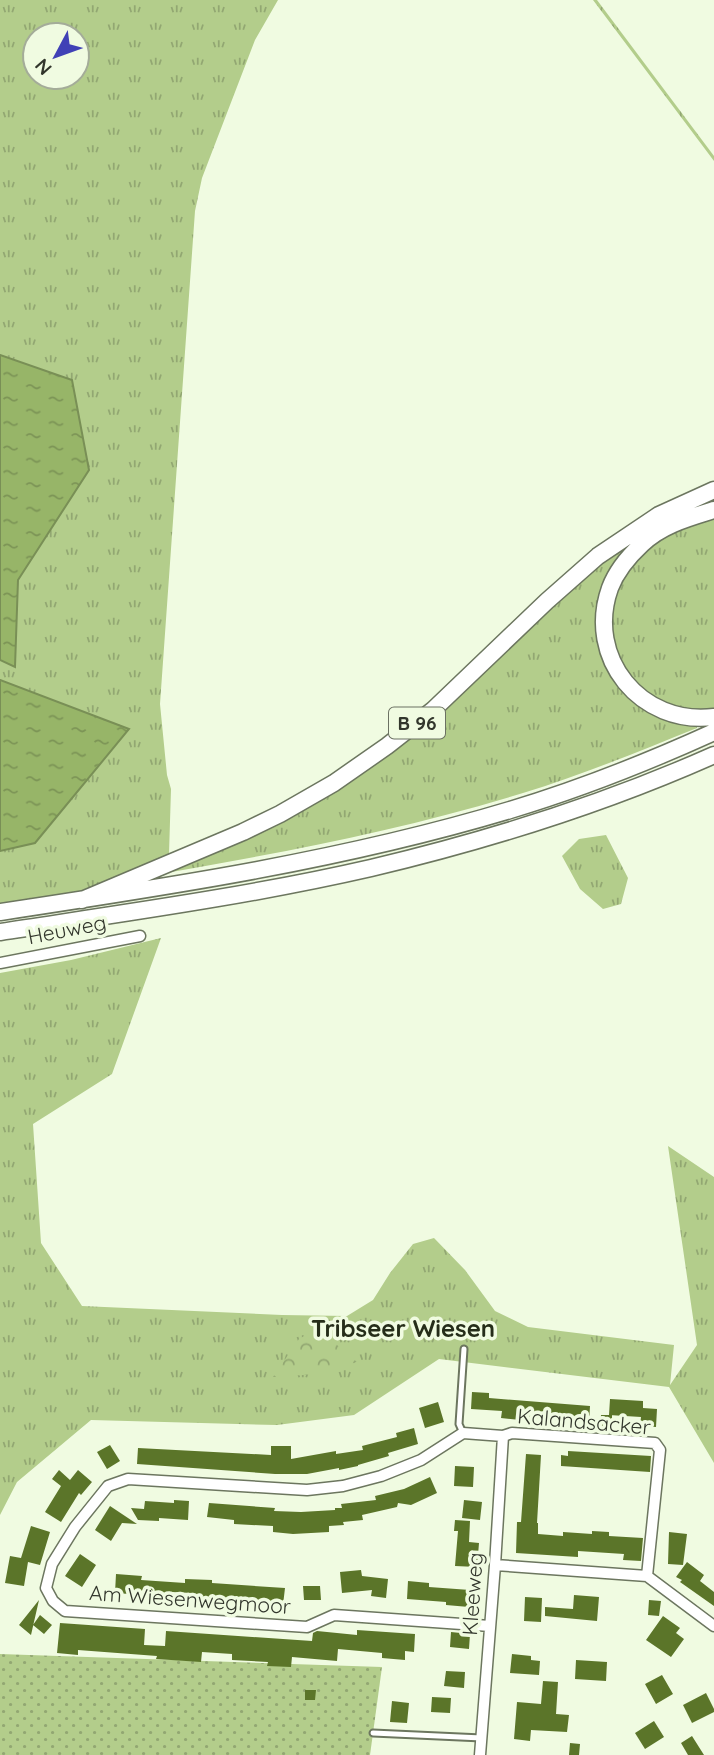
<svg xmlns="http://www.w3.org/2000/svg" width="714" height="1755" viewBox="0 0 714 1755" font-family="Quicksand,sans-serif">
	<defs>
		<pattern id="grass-tufts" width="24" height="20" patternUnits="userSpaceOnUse" patternTransform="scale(1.75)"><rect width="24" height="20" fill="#b3cd8b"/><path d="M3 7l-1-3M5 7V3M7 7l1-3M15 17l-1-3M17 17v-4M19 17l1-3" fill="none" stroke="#92a772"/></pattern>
		<pattern id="park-crowns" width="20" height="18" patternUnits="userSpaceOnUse" patternTransform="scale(1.75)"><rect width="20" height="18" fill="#b3cd8b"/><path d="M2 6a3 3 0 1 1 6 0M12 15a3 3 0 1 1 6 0" fill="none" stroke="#92a772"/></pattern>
		<pattern id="garden-dots" width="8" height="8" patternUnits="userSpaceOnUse" patternTransform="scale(1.75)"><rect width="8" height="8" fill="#b3cd8b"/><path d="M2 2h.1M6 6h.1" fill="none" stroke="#92a772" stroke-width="1.8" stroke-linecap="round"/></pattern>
		<pattern id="water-ripples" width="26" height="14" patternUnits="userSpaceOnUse" patternTransform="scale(1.75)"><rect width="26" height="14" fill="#97b568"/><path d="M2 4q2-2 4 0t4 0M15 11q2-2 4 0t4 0" fill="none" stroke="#7c9456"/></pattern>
	</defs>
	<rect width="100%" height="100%" fill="#f0fbe1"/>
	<path fill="url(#grass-tufts)" fill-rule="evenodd" d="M0,0H278L255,40L202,178L195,211L160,704L167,775L171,789L169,854L82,900L0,912V851L35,843L129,729L0,680V660L15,666L18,580L89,470L71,380L0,355ZM35,35H77V77H35Z
		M593,0H597L714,156V161Z
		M714,497V502L675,518L617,562L606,664L617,685L632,700L646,711L666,720L697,726V728C640,751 582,775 523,793C400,831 275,854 149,876L306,806L548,608L602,561L628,542Z
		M714,513V712L699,714L647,699L616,661L609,610L623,572L657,539Z
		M606,835L628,878L621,904L603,909L580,889L562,856L579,839Z
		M161,938L112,1074L33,1124L41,1243L82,1306L282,1315L347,1316L373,1300L390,1273L413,1244L434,1238L465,1270L495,1311L528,1327L674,1345L670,1385L697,1345L668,1146L714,1177V1463L669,1387L439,1359L354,1415L277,1425L91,1420L17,1482L0,1515V973L71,960Z"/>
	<path fill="url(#park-crowns)" d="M311,1332L324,1334L357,1362L318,1374L273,1377L299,1339Z"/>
	<path fill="url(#garden-dots)" d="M0,1654L382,1667L370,1755H0Z"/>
	<path fill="url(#water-ripples)" stroke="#798f56" stroke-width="2" d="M0,355L72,380L89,470L18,580L15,667L0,660Z
		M0,680L129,729L35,843L0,851Z"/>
	<path fill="#5b7529" d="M472,1392L489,1393V1398L590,1406L589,1423L530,1418V1421L501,1418L502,1411L471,1409Z
		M610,1399L643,1401V1408L657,1409L656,1427L640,1426L641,1417L609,1415Z
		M438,1402L444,1422L425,1428L419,1408Z
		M601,1415H612V1426H600Z
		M414,1428L418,1444L388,1453L389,1456L358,1465V1466L339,1470V1468L307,1474H275L137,1464L138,1448L271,1455V1446H291V1459L336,1451V1454L363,1450L362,1446L397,1437L396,1433Z
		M110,1445L120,1461L107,1469L97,1452Z
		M568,1451L651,1456L650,1472L561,1466V1455L568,1456Z
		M526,1454L541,1455L537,1523H538V1534L563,1536V1532L592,1534V1531L609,1532V1536L643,1538L641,1561L623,1560L624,1554L578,1551V1557L516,1553L517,1522H521Z
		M455,1466L474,1467L473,1487L454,1486Z
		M59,1470L70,1480L78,1470L92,1482L81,1495L79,1493L61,1522L45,1512L61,1486L52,1479Z
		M430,1477L437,1493L411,1505L398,1503L397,1507L362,1515L363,1520L343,1522L344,1525L329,1526V1532L293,1534L273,1532V1526L234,1524V1520L207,1517L209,1503L275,1508L274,1511L301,1512L335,1510V1508H342L341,1504L376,1500L375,1496L404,1489Z
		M174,1500L189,1501L188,1520L159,1518V1521L138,1520L131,1508L144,1509L145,1501L174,1503Z
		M464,1500L482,1502L480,1520L462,1518Z
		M110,1506L137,1524L122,1523L111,1541L95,1530Z
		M455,1520L470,1521L469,1542L479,1543L477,1567L455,1566L458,1531H454Z
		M31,1526L50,1532L40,1565L28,1562L24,1586L5,1583L10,1556L21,1558Z
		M669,1532L687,1534L683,1565L668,1564Z
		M80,1554L96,1565L82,1587L65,1576Z
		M687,1562L704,1575L700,1581L714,1592V1606L680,1582L682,1580L676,1577Z
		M361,1570L362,1576L388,1579L386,1598L371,1596L372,1590L342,1593L340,1572Z
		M116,1574L142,1576L141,1580L185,1583V1579L212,1580V1583L285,1588L283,1605L191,1598L192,1593L172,1592V1597L115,1593Z
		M408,1581L429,1583V1587L470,1590L469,1607L446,1605V1602L407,1599Z
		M303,1586H320L321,1600H304Z
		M574,1595L599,1597L597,1621L545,1616V1607L573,1609Z
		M525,1597L542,1598L541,1622L524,1621Z
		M39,1600L31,1635L19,1625Z
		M649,1600L661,1601L659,1616L648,1615Z
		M40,1615L52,1625L44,1634L33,1625Z
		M663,1616L680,1628L676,1633L684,1639L671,1657L646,1640Z
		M60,1623L145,1629L144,1645L165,1646L166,1631L312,1641L313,1633L317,1631L357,1635V1630L415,1634L414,1652L405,1651V1660L382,1658V1653L338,1649L337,1661L292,1657L291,1667L267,1666L268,1662L232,1660V1654L202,1652L201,1662L156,1659L157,1656L78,1650V1655L57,1653Z
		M451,1632L470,1634L469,1649L450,1647Z
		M512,1654L531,1656V1660L540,1661L539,1675L510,1673Z
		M576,1660L607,1662L606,1681L575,1679Z
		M446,1671L465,1672L464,1688L444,1686Z
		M662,1675L673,1694L656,1704L645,1684Z
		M543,1681L558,1682L556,1714L569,1715L567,1732L531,1730L530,1741L514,1739L517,1702L541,1704Z
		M305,1690H316L315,1700H305Z
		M706,1693L714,1709V1712L692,1723L683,1705Z
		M432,1697L451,1698L450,1713L431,1712Z
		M392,1701L409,1703L407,1723L390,1722Z
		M654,1721L664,1737L645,1749L635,1733Z
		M692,1736L704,1755H688L681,1743Z
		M570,1743L580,1744L579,1755H569Z"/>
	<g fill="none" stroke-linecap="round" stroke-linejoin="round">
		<defs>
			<path id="service" d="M463,1433L459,1424L464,1349
				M373,1733L482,1738"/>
			<path id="minor" d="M0,963L140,936
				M495,1565L647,1576L714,1626
				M490,1626L334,1615L307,1627L65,1611L53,1601L46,1588L52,1564L75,1527L108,1486L128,1479L307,1490L343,1486L381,1476L421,1460L463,1433L503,1436L512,1433L655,1443L660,1450L647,1576
				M480,1755L495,1565L503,1436"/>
			<path id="trunk" d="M714,510C688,518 662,525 642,544C629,556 616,572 610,588C585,658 641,726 714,717
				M82,900L243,832L280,814L334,783L387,746L433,710L547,601L598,556L659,515L714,490
				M0,912C172,886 344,860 510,810C580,789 648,762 714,732
				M0,932C124,913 249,896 371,868C489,840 604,804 714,755"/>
		</defs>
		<use href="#service" stroke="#6c765f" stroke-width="9"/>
		<use href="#minor" stroke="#6c765f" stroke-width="13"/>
		<use href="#trunk" stroke="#6c765f" stroke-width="19"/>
		<use href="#service" stroke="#fff" stroke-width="5"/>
		<use href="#minor" stroke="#fff" stroke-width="10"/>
		<use href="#trunk" stroke="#fff" stroke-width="16"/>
	</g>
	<g text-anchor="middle" stroke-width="7" stroke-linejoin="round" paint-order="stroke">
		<rect fill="#f0fbe1" stroke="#6b7162" stroke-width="2" x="389" y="707.5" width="56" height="31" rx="5"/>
		<g font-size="19" font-weight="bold" fill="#32362c">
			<text x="417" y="730">B 96</text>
		</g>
		<g font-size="21" fill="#32362c" stroke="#f0fbe1">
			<text transform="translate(67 930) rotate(-11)" y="7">Heuweg</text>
			<text transform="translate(584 1422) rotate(5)" y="7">Kalandsacker</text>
			<text transform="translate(473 1594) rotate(-86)" y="7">Kleeweg</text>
			<text transform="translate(190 1600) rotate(4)" y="7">Am Wiesenwegmoor</text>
		</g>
		<g font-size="24" font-weight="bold" fill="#252d19" stroke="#f0fbe1">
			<text x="403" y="1337">Tribseer Wiesen</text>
		</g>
	</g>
	<g transform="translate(56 56) rotate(229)"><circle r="33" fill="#f0fbe1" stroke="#a4ac99" stroke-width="2"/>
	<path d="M0-5L12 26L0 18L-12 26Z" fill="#4041b6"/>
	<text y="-10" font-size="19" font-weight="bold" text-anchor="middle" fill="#32362c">N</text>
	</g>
</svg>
